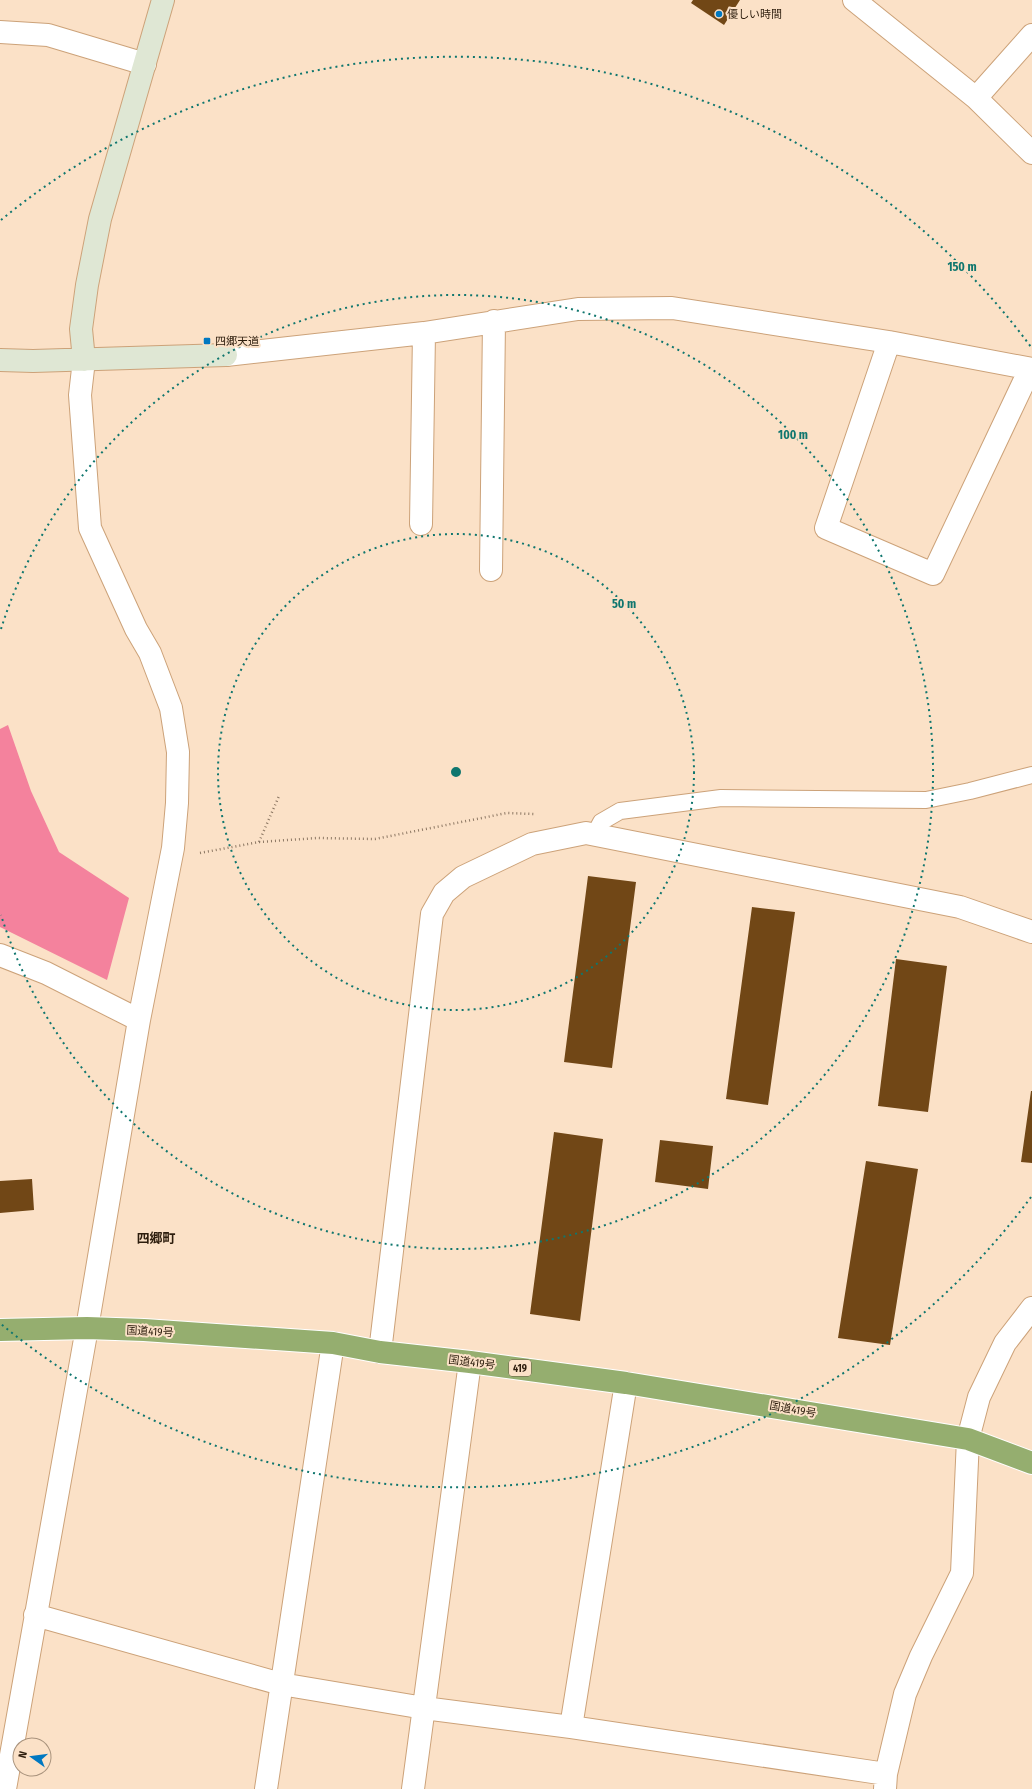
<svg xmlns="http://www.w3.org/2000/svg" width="1032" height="1789" viewBox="0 0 1032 1789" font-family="'Fira Sans Condensed','Noto Sans JP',sans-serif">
	<rect width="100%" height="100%" fill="#fbe1c7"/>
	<path fill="#f4829d" d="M8,725L31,791L59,852L129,898L107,980L0,927V729Z"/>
	<path fill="#714716" d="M693,0H740L724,25L691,3Z
		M588,876L636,882L612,1068L564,1062Z
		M752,907L795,912L768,1105L726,1099Z
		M896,959L947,966L928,1112L878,1106Z
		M1031,1091H1032V1163L1021,1162Z
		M554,1132L603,1139L580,1321L530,1314Z
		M660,1140L713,1146L708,1189L655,1182Z
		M866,1161L918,1169L890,1345L838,1338Z
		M32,1179L34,1210L0,1213V1181Z"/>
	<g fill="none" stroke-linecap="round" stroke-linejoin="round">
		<defs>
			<path id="lane" d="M594,835L601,822L620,811L721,798L926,800L970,791L1032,775"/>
			<path id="street" d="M854,0L976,98L1032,153
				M0,32L48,35L145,64
				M976,98L1032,35
				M889,342L826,528L933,574L1030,369
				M226,355L424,333L578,309L672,308L889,342L1032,369
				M421,524L424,333
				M491,570L494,321
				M0,955L46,973L139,1020
				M380,1352L432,914L444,893L463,877L532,844L586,833L960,907L1032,932
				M35,1615L281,1684L424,1708L571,1727L886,1774
				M571,1727L626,1383
				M5,1789L87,1328L139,1020L173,848L177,803L178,752L171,708L150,653L136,629L90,528L80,395L84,360
				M266,1789L333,1343
				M413,1789L470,1362
				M885,1789L886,1774L905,1694L921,1656L962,1573L968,1439L979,1397L1005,1343L1032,1308"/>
			<path id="secondary" d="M0,360L33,361L226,355
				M84,360L81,329L87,285L100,219L163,0"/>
			<path id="highway" d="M0,1330L87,1328L144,1330L333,1343L380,1352L470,1362L626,1383L968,1439L1032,1463"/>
		</defs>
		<use href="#lane" stroke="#cca279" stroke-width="18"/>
		<use href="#street" stroke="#cca279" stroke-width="24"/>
		<use href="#secondary" stroke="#cca279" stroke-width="24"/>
		<use href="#highway" stroke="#fff" stroke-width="24"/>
		<path stroke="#8d7864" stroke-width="2.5" stroke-dasharray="1 3" stroke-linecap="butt" d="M259,842L317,838L375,839L507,813L534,814
			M200,853L259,842L279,796"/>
		<use href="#lane" stroke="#fff" stroke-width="16"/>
		<use href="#street" stroke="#fff" stroke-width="22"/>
		<use href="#secondary" stroke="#dfe7d4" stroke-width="22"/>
		<use href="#highway" stroke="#95ae6f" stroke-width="22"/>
	</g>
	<g fill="none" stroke="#0f766e" stroke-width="2" stroke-dasharray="2 4">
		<circle cx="456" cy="772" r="238"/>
		<path d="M1 629A477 477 0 1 1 1 915"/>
		<path d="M1031 1197A715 715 0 0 1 1 1324M1 220A715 715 0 0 1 1031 347"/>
	</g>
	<g fill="#0078c1" stroke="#fbe1c7" stroke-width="1.5">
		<circle cx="719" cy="14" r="4"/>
		<rect x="203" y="337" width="8" height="8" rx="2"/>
	</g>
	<g text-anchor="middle" stroke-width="4" stroke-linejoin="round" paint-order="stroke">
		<rect fill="#fbe1c7" stroke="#6b5845" stroke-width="1" x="509" y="1360" width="22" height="16" rx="3"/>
		<g font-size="10" font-weight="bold" fill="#2d1d0d">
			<text x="520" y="1372">419</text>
		</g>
		<g font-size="11" fill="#2d1d0d" stroke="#fbe1c7" text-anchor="start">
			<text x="727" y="18">優しい時間</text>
			<text x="215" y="345">四郷天道</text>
		</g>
		<g font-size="11" fill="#2d1d0d" stroke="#fbe1c7">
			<text transform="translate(150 1331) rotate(3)" y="4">国道419号</text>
			<text transform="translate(472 1362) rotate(7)" y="4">国道419号</text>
			<text transform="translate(793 1409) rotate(10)" y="4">国道419号</text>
		</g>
		<g font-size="13" font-weight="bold" fill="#2d1d0d" stroke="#fbe1c7">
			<text x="156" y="1243">四郷町</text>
		</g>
	</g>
	<circle cx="456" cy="772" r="6" fill="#0f766e" stroke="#fbe1c7" stroke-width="2"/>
	<g font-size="12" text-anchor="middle" font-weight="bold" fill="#0f766e" stroke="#fbe1c7" stroke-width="4" stroke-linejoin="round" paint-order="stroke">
		<text x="962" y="271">150 m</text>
		<text x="793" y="439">100 m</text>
		<text x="624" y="608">50 m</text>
	</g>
	<g transform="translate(32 1757) rotate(284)"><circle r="19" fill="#fbe1c7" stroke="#a9937d"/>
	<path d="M0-3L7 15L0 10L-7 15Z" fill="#0078c1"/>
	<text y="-6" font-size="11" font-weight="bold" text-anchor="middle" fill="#2d1d0d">N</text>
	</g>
</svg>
